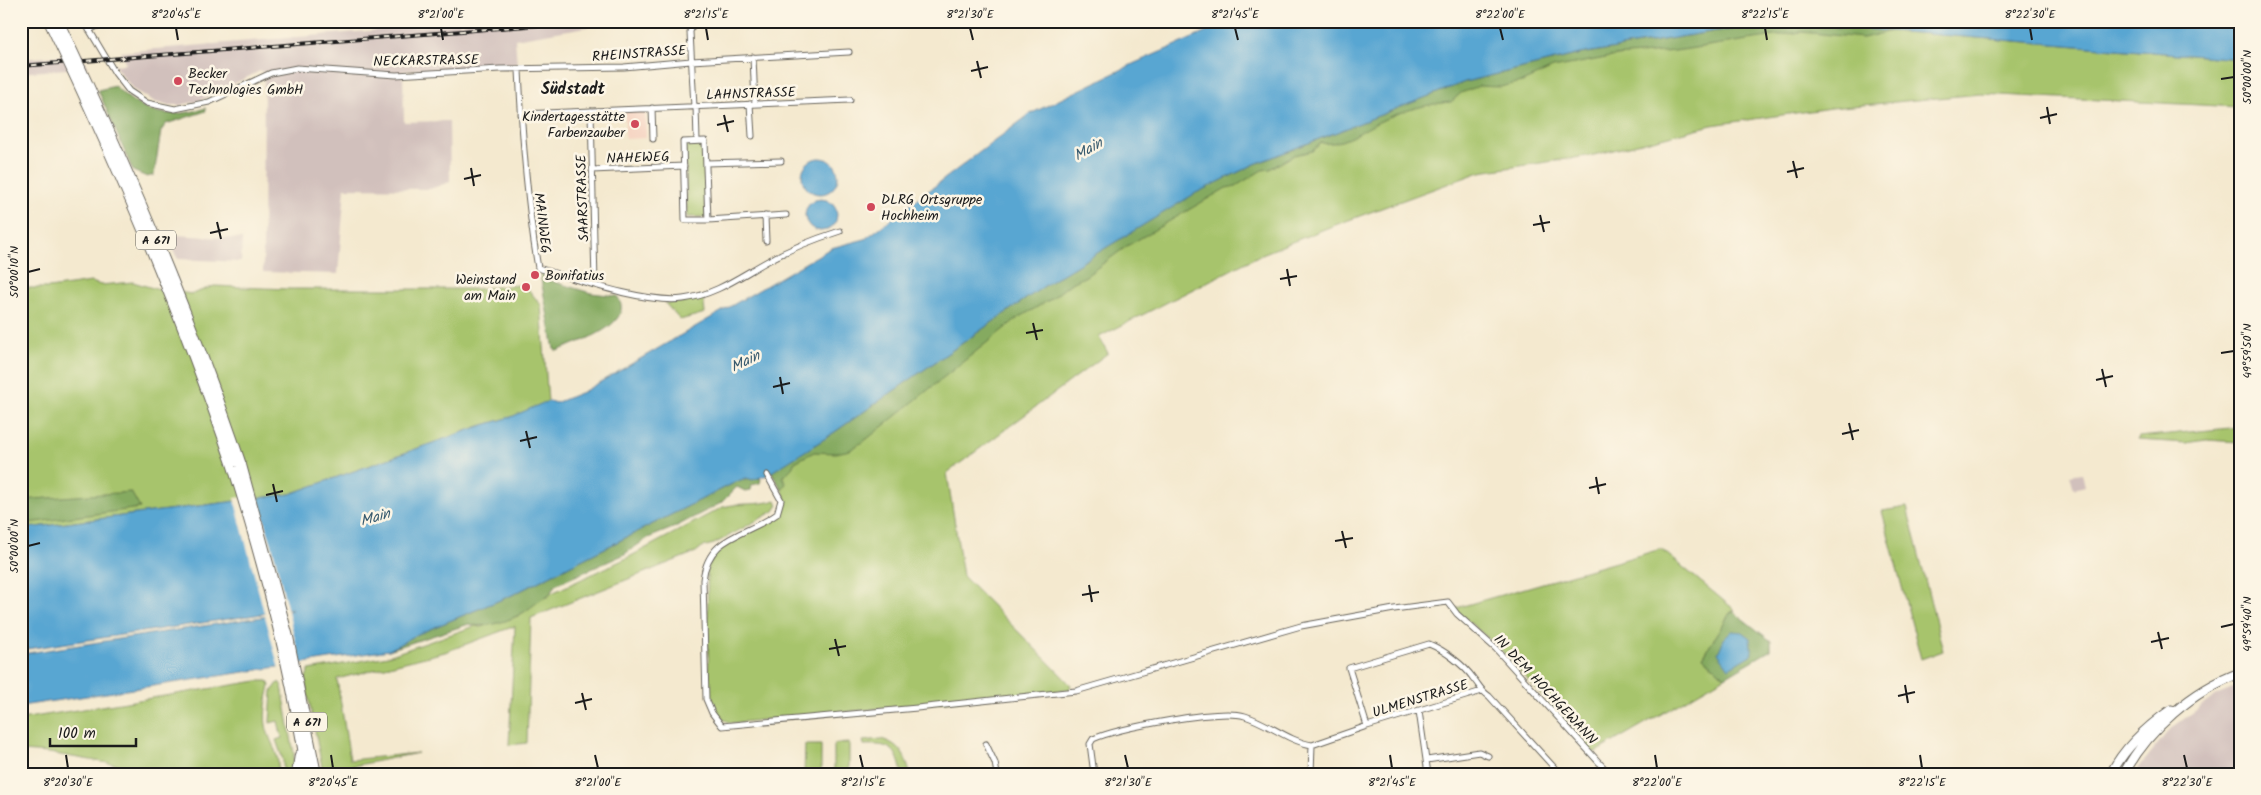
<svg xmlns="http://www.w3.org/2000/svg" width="2261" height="795" viewBox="0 0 2261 795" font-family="Kalam,sans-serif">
	<rect width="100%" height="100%" fill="#fcf5e5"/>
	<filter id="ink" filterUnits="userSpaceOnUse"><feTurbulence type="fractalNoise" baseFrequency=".02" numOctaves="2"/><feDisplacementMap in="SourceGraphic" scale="10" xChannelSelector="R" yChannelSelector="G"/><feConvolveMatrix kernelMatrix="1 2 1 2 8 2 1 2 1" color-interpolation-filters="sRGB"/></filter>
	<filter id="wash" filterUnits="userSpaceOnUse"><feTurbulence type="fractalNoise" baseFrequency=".0096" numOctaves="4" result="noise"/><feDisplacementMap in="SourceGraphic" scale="20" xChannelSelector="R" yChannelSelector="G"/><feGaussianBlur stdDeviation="1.12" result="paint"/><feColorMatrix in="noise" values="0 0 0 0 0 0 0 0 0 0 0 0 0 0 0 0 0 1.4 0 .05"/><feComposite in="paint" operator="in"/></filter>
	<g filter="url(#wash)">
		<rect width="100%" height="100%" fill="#f4e9cf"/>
		<path fill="#f5d3c1" d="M625,110H645L646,138L625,139Z"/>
		<path fill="#d1c0bc" d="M452,21H460V24L472,21H622L515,39L517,64L403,71L404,122L449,121L450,182L430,189L345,188L338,274L263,272L264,72L260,71L199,101L180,105H168L155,102L133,89L114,65L126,64L121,52L451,24Z
			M82,54L88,67L21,73V59Z
			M174,235L242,239L241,262L178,259L172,249Z
			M2082,473L2085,486L2074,489L2070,475Z
			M2240,685V774H2137L2138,769L2169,730L2218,694Z"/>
		<path fill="#a7c46c" stroke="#627044" d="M1803,24L2240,59V107L1980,94L1831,108L1712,125L1594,155L1480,172L1327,228L1262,254L1099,337L1108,353L947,473L963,576L1071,685L1069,690L731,723L720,718L709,693L707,567L716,551L780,516C793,500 779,486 771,471L1103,249L1196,193L1465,82Z
			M685,144H703L706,217H687Z
			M91,282L101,285L133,282L156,289L192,294L214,286L289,289H477L519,285L527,288L541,305L548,402L511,417L480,426L290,494L21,529V288H49Z
			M703,297L705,313L680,320L665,303L686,302Z
			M2240,427V442L2206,440L2186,443L2137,440L2139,437Z
			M776,500L778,505L774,511L714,544L702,547L696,552L531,618L527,743L509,745L515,626L445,652L337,679L350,760L418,753L323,772L305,680L309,670L388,656L475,626L481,627L518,616L539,599L629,557L723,507C741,502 758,506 776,500Z
			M1907,507L1943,651L1921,659L1882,511Z
			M1661,549L1735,610L1730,613L1703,657L1725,677L1594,753L1498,647L1459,613L1456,608Z
			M257,681H268L270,686C267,698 264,713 266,725C269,743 282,755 277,774H173L49,753L21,751V719Z
			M279,682L282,686L294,754L293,774H283V760L276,740L282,738L278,721L270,723L272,691Z
			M881,739C900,744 906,756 910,774H902C897,747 890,744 864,745L863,741Z
			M849,743V774H834V744Z
			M805,745H821V774H804Z"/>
		<path fill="#85aa60" stroke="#50633e" d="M1803,24L1891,31L1863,38L1801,32L1675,51L1616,56L1553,68L1522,82L1500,87L1479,86L1461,93L1451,102C1427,104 1403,110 1381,121C1361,130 1344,146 1321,143L1312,151L1294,155L1270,169L1262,170L1236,186L1226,188L1127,246L1086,276L1070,284L1051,299L1015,320L867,439L850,450L836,453L814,452L795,462L792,468L783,477L786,483L782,490L771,471L826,438L1053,280L1195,193L1255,164L1465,82L1580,54L1716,31Z
			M115,86C144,115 168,119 206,108V111L166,124L161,131L154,175L147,177L133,171L98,90Z
			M543,273L545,279L551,281L591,293L617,296C638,325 575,343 557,351L554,349L540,274Z
			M758,477L761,479L760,483L752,485L751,490L745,491L737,487L721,503L673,528L648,538L623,555L555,585L549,596C537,600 531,609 519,615C506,622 483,629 469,624L389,650L418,634L510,596L738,481Z
			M131,492L140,508L21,524V500Z
			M1734,612L1771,641V650L1725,677L1703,657L1730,613Z"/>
		<path fill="#58a6d2" stroke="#3a6177" d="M1232,21H2240V59L1803,24L1716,31L1580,54L1465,82L1255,164L1196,193L1053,280L826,438L767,475L753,480L746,478L738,481L510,596L418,634L389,650L21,706V654L268,616L292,610L287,608L269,613L21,650V529L290,494L480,426L511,417L543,403L550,401L555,403L583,392L831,248L865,239L1030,114L1135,63Z
			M802 176a18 18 0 1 1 36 0a18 18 0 1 1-36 0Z
			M805 215a16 16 0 1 1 32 0a16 16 0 1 1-32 0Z
			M1732,631L1742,632L1750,638L1752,654L1729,668L1718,653L1724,639Z"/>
		<path fill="#f4e9cf" d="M257,496L272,545L301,665L279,669L234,498Z"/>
	</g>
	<g filter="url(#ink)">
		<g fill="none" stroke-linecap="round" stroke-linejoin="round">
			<defs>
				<path id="minor" d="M84,21L115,73L129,91L147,103L175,109L209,102L271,73L297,68L396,75L500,69L624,67L691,61L849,52
					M693,21L690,32L694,107
					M89,30L108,21
					M753,57L755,104
					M519,70C522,136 527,203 538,268C575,279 646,304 683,299C715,295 739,277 766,262C789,249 815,239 840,231
					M750,104L752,136
					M696,106L697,141
					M652,108L653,139
					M591,111L595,284
					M521,114L850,100
					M705,141L708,220H685L683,142Z
					M706,163L781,161
					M592,170L684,166
					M765,216L766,241
					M708,220L786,215
					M767,475L781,500L777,514C746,536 708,535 703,580L706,699L712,713L722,726L917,708L1076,691L1301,626L1394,609L1448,602L1457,614L1496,649L1605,769L1604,774
					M1419,711L1428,774
					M1367,726L1349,668L1429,644C1444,650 1464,665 1473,678C1479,685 1481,691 1489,696L1560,774
					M986,744L995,763L997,774
					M1312,745L1367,726L1482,691
					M1427,760L1479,752L1488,756
					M1094,774L1090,744L1093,739C1119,728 1220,708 1245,716C1268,723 1288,741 1312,745
					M1311,774L1312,745"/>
				<path id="trunk" d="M2111,774C2124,747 2147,727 2171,710
					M2124,774C2147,730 2193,690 2240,673"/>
				<path id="motorway" d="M232,463C264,565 292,669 307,774
					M241,465L288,637L316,774
					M297,774L300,755"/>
			</defs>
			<use href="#minor" stroke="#68645b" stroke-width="7"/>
			<use href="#trunk" stroke="#68645b" stroke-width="11"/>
			<use href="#motorway" stroke="#68645b" stroke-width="12"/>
			<use href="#minor" stroke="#fff" stroke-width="5"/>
			<use href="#trunk" stroke="#fff" stroke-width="9"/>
			<use href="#motorway" stroke="#fff" stroke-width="10"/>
			<defs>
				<path id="rail" d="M21,66L589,21"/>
			</defs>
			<use href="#rail" stroke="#1c1c1c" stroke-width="4"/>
			<use href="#rail" stroke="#fcf5e5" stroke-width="2" stroke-dasharray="5.5" stroke-linecap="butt"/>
			<defs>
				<path id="motorway-bridge" d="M49,21C118,165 181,312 232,463
					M58,21C127,166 190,313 241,465"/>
			</defs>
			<use href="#motorway-bridge" stroke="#68645b" stroke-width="12" stroke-linecap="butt"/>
			<use href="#motorway-bridge" stroke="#fff" stroke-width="10"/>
		</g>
	</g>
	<path fill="none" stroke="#1c1c1c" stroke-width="2" d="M176,28L178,40M441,28L443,40M706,28L708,40M970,28L973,40M1235,28L1238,40M1500,28L1503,40M1765,28L1767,40M2030,28L2032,40M977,61L981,78M971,71L988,67M2221,79L2234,77M2047,107L2050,124M724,115L728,132M2040,118L2057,114M717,125L734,121M1793,161L1797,178M471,168L474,186M1787,172L1804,168M464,179L481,175M1540,215L1544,232M217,222L221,239M1533,225L1550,222M210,233L228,229M1287,269L1290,286M28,272L40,269M1280,279L1297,276M1033,323L1037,340M1026,333L1043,330M2221,353L2234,351M2102,369L2106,387M780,377L783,394M2096,380L2113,376M773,387L790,383M1849,423L1853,440M526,431L530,448M1842,434L1859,430M520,441L537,437M1596,477L1599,494M273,484L277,502M1589,488L1606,484M266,495L283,491M1342,531L1346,548M1335,541L1353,538M28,546L40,543M1089,585L1092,602M1082,595L1099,592M2221,627L2234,624M2158,632L2162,649M835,639L839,656M2151,642L2169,638M829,649L846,646M1905,685L1908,703M582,693L586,710M1898,696L1915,692M575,703L592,699M66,755L68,768M331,755L333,768M595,755L598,768M860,755L863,768M1125,755L1128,768M1390,755L1392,768M1655,755L1657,768M1920,755L1922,768M2184,755L2187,768"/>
	<g fill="#d1495b" stroke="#fcf5e5" stroke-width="2">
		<circle cx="178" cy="81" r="5"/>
		<circle cx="635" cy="124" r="5"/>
		<circle cx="871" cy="207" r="5"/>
		<circle cx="535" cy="275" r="5"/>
		<circle cx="526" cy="287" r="5"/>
	</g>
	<g text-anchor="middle" stroke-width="5" stroke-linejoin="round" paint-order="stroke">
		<g fill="#fcf5e5" stroke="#5f5d58" stroke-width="1">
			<rect x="136" y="230.5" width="40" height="19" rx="4"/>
			<rect x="287" y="712.5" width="40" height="19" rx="4"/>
		</g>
		<g font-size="12" font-weight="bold" fill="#1c1c1c">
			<text x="156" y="244">A 671</text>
			<text x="307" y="726">A 671</text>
		</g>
		<g font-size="14" fill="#1c1c1c" stroke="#fcf5e5">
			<text transform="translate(639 53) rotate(-4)" y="5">RHEINSTRASSE</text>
			<text transform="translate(426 60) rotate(-1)" y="5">NECKARSTRASSE</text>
			<text transform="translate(751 93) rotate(-2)" y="5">LAHNSTRASSE</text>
			<text transform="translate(638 157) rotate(-2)" y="5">NAHEWEG</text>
			<text transform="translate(582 198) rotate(-92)" y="5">SAARSTRASSE</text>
			<text transform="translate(543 223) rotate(83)" y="5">MAINWEG</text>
			<text transform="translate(1546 689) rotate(47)" y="5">IN DEM HOCHGEWANN</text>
			<text transform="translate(1420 698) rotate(-17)" y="5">ULMENSTRASSE</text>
		</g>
		<g font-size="14" fill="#1c1c1c" stroke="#fcf5e5" text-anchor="start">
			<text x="188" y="78">Becker<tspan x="188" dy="16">Technologies GmbH</tspan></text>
			<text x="625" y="121" text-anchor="end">Kindertagesstätte<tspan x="625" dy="16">Farbenzauber</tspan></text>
			<text x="881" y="204">DLRG Ortsgruppe<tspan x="881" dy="16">Hochheim</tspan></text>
			<text x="545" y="280">Bonifatius</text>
			<text x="516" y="284" text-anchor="end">Weinstand<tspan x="516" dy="16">am Main</tspan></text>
		</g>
		<g font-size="15" font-style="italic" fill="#375a6e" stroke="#fcf5e5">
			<text transform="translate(1088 149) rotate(-30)" y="5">Main</text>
			<text transform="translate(745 361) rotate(-26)" y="5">Main</text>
			<text transform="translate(375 517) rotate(-16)" y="5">Main</text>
		</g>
		<g font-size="16" font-weight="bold" fill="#1c1c1c" stroke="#fcf5e5">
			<text x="573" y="94">Südstadt</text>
		</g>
	</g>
	<rect width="2261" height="795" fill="none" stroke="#fcf5e5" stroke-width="55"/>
	<path d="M50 738v8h86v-8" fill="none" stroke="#1c1c1c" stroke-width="2.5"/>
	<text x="58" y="738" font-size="15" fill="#1c1c1c" stroke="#fcf5e5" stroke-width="4" paint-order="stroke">100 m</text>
	<rect x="28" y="28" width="2206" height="740" fill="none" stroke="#1c1c1c" stroke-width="2"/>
	<g font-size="12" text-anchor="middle" fill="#1c1c1c">
		<text x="176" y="18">8°20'45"E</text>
		<text x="441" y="18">8°21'00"E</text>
		<text x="706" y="18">8°21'15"E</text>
		<text x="970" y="18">8°21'30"E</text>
		<text x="1235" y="18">8°21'45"E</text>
		<text x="1500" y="18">8°22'00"E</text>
		<text x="1765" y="18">8°22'15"E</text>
		<text x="2030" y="18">8°22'30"E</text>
		<text transform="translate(2247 77) rotate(-90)" y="4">50°00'00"N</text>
		<text transform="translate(14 272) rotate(-90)" y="4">50°00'10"N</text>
		<text transform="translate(2247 351) rotate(-90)" y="4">49°59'50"N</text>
		<text transform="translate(14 546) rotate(-90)" y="4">50°00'00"N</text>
		<text transform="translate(2247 624) rotate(-90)" y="4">49°59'40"N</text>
		<text x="68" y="786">8°20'30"E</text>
		<text x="333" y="786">8°20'45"E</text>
		<text x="598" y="786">8°21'00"E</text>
		<text x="863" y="786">8°21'15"E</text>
		<text x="1128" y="786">8°21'30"E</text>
		<text x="1392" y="786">8°21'45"E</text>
		<text x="1657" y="786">8°22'00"E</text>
		<text x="1922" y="786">8°22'15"E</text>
		<text x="2187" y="786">8°22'30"E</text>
	</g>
</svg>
